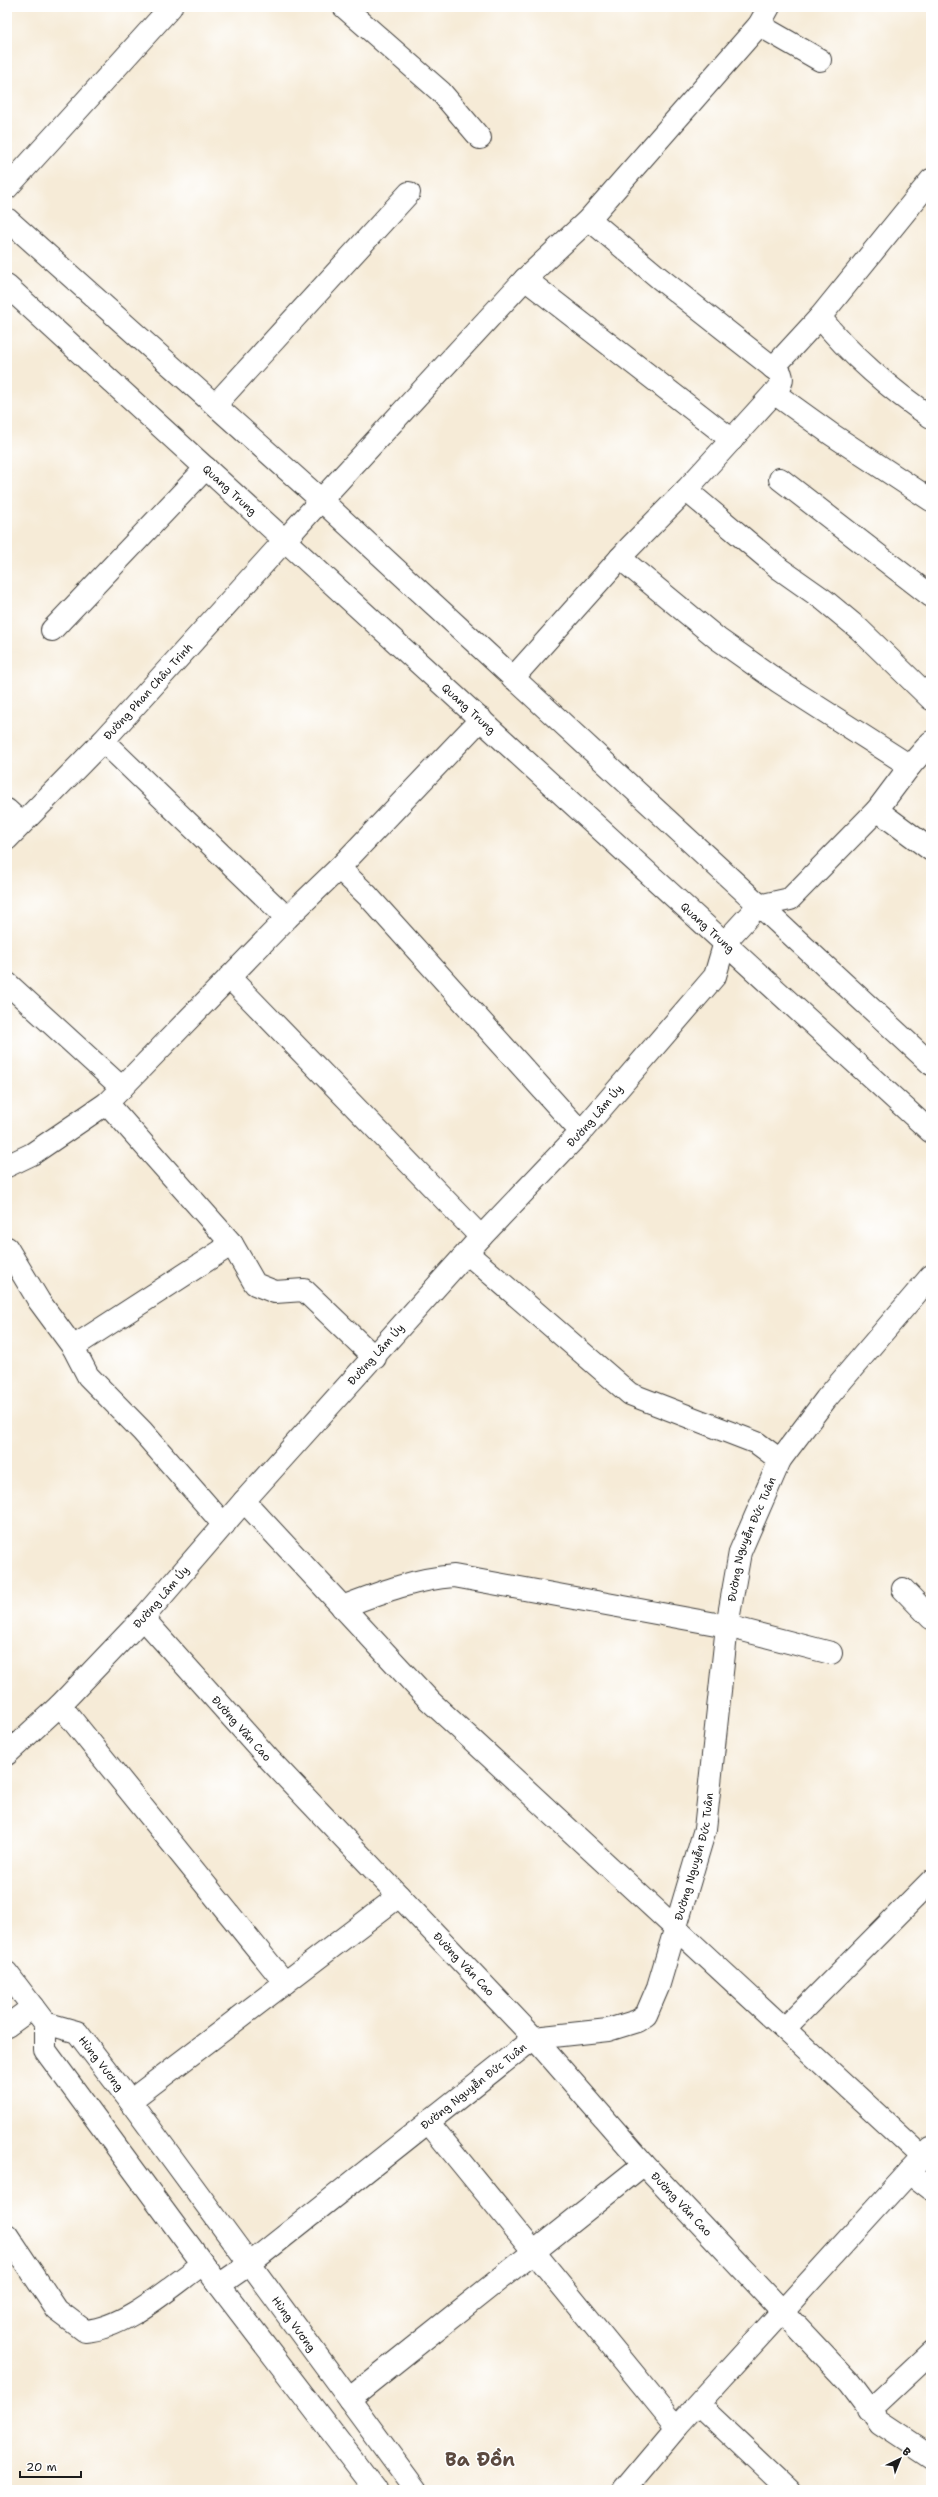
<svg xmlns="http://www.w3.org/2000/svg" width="938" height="2497" viewBox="0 0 938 2497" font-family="'Shantell Sans',sans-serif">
	<rect width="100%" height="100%" fill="#fff"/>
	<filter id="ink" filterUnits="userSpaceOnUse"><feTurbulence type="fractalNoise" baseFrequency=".025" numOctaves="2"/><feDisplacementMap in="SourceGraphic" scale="8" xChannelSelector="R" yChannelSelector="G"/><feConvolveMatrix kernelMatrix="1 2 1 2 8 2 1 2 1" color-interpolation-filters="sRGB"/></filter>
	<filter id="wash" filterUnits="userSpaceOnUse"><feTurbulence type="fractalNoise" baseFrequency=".012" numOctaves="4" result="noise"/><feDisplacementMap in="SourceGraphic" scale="16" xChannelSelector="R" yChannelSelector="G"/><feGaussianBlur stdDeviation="0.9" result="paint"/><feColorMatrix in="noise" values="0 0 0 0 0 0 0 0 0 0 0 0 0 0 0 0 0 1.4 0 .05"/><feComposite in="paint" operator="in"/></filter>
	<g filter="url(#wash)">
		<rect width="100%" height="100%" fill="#f6ebd7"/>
	</g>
	<g filter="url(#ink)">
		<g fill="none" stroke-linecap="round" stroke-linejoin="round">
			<defs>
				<g id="minor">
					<path d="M344,7L441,92L480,138"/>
					<path d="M759,25L820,60"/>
					<path d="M7,188L171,7"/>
					<path d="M525,279L732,440"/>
					<path d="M820,317C848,353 893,392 931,417"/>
					<path d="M773,368L820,317L931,180"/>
					<path d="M774,393L831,434L931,500"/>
					<path d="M215,405L409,193"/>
					<path d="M780,479L931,596"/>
					<path d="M686,490L780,569L824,600L859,629L931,699"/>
					<path d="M321,500L525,279L589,219L759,25L769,7"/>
					<path d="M620,558L718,639L779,682L910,766"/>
					<path d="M52,630L206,468"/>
					<path d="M513,678L629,548L686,490L774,393C779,387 784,382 781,374L658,277L589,219"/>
					<path d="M103,741L287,918"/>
					<path d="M7,810L21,823"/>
					<path d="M877,810L931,850"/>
					<path id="s1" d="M7,839L103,741L285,540"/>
					<path d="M339,868L368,896L581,1132"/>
					<path d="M758,906L790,899L877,810L910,766L931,742"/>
					<path d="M229,977L481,1237"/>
					<path d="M7,983L122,1088"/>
					<path d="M107,1103L232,1244L255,1284L275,1292L304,1290L375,1358"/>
					<path d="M7,1166L32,1154L107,1103L287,918L339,868L481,719"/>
					<path d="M7,1248L39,1301L73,1347L88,1376L142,1431L224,1525"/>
					<path d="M467,1253L630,1394L757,1443L780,1460"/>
					<path d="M73,1347L232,1244"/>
					<path d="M244,1501L430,1701L923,2157"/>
					<path d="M903,1589L931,1618"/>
					<path d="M342,1607C379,1593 414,1579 454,1576L727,1626L831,1653"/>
					<path id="s2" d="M143,1618L269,1759L534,2038L644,2164L850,2383L880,2423L931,2457"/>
					<path d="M60,1705L285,1983"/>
					<path id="s3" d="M7,1754L60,1705L143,1618L244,1501L481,1237L581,1132L715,976L725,942"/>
					<path d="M7,1973L45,2023"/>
					<path id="s4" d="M45,2023L77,2032L130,2101L416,2490"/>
					<path d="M45,2023V2050L203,2264L376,2490"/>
					<path d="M7,2026L33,2007"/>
					<path d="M785,2028L931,1881"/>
					<path d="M130,2101L399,1896"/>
					<path d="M428,2122L677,2427"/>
					<path d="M909,2172L931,2189"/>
					<path d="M7,2235L57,2310L85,2331C126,2328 170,2287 203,2264"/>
					<path id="s5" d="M219,2285L248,2265L534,2038L608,2030L637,2021L646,2015L658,1987L705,1829L727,1626L740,1552L780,1460L826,1399L931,1276"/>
					<path d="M349,2399L644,2164"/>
					<path d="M699,2405L789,2490"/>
					<path d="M869,2411L931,2353"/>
					<path d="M624,2490L677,2427L931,2148"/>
				</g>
				<g id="highway">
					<path d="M7,219L321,500L931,1064"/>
					<path id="s6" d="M7,286L931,1132"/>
					<path d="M285,540L321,500"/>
					<path d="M725,942L758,906"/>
				</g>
			</defs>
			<use href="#minor" stroke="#3d3b38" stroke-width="24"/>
			<use href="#highway" stroke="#3d3b38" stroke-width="24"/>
			<use href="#minor" stroke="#fff" stroke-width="22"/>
			<use href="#highway" stroke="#fff" stroke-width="22"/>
		</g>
	</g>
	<g text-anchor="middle" stroke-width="3" stroke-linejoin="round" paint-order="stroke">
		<g font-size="11" fill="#1c1c1c" stroke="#fff">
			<text dy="4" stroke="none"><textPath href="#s6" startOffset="302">Quang Trung</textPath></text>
			<text dy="4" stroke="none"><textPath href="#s1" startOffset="204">Đường Phan Châu Trinh</textPath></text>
			<text dy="4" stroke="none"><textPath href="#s6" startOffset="626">Quang Trung</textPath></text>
			<text dy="4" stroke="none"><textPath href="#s6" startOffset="950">Quang Trung</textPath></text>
			<text dy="4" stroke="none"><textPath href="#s3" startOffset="868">Đường Lâm Úy</textPath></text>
			<text dy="4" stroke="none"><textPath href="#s3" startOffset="544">Đường Lâm Úy</textPath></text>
			<text dy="4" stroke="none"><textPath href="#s5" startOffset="1006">Đường Nguyễn Đức Tuân</textPath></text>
			<text dy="4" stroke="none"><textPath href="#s3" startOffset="220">Đường Lâm Úy</textPath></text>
			<text dy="4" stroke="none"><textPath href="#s2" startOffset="148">Đường Văn Cao</textPath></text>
			<text dy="4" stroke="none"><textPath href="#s5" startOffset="682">Đường Nguyễn Đức Tuân</textPath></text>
			<text dy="4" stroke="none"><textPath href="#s2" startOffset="472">Đường Văn Cao</textPath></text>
			<text dy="4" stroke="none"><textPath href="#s4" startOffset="73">Hùng Vương</textPath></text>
			<text dy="4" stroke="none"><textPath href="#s5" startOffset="323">Đường Nguyễn Đức Tuân</textPath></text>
			<text dy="4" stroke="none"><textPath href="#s2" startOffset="796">Đường Văn Cao</textPath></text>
			<text dy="4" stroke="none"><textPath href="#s4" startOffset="397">Hùng Vương</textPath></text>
		</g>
		<g font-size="19" font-weight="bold" fill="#5c4a40" stroke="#fff">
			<text x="480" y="2466">Ba Đồn</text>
		</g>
	</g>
	<rect width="938" height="2497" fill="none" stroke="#fff" stroke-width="24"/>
	<g transform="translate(900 2459) rotate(43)" stroke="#ffffff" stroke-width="3" paint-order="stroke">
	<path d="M0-3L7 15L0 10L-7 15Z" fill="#1c1c1c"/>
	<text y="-6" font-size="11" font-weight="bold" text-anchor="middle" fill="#1c1c1c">B</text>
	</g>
	<path d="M20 2471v6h61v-6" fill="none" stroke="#1c1c1c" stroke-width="2"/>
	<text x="26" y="2471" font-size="12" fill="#1c1c1c" stroke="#ffffff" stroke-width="3" paint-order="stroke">20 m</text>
</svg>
